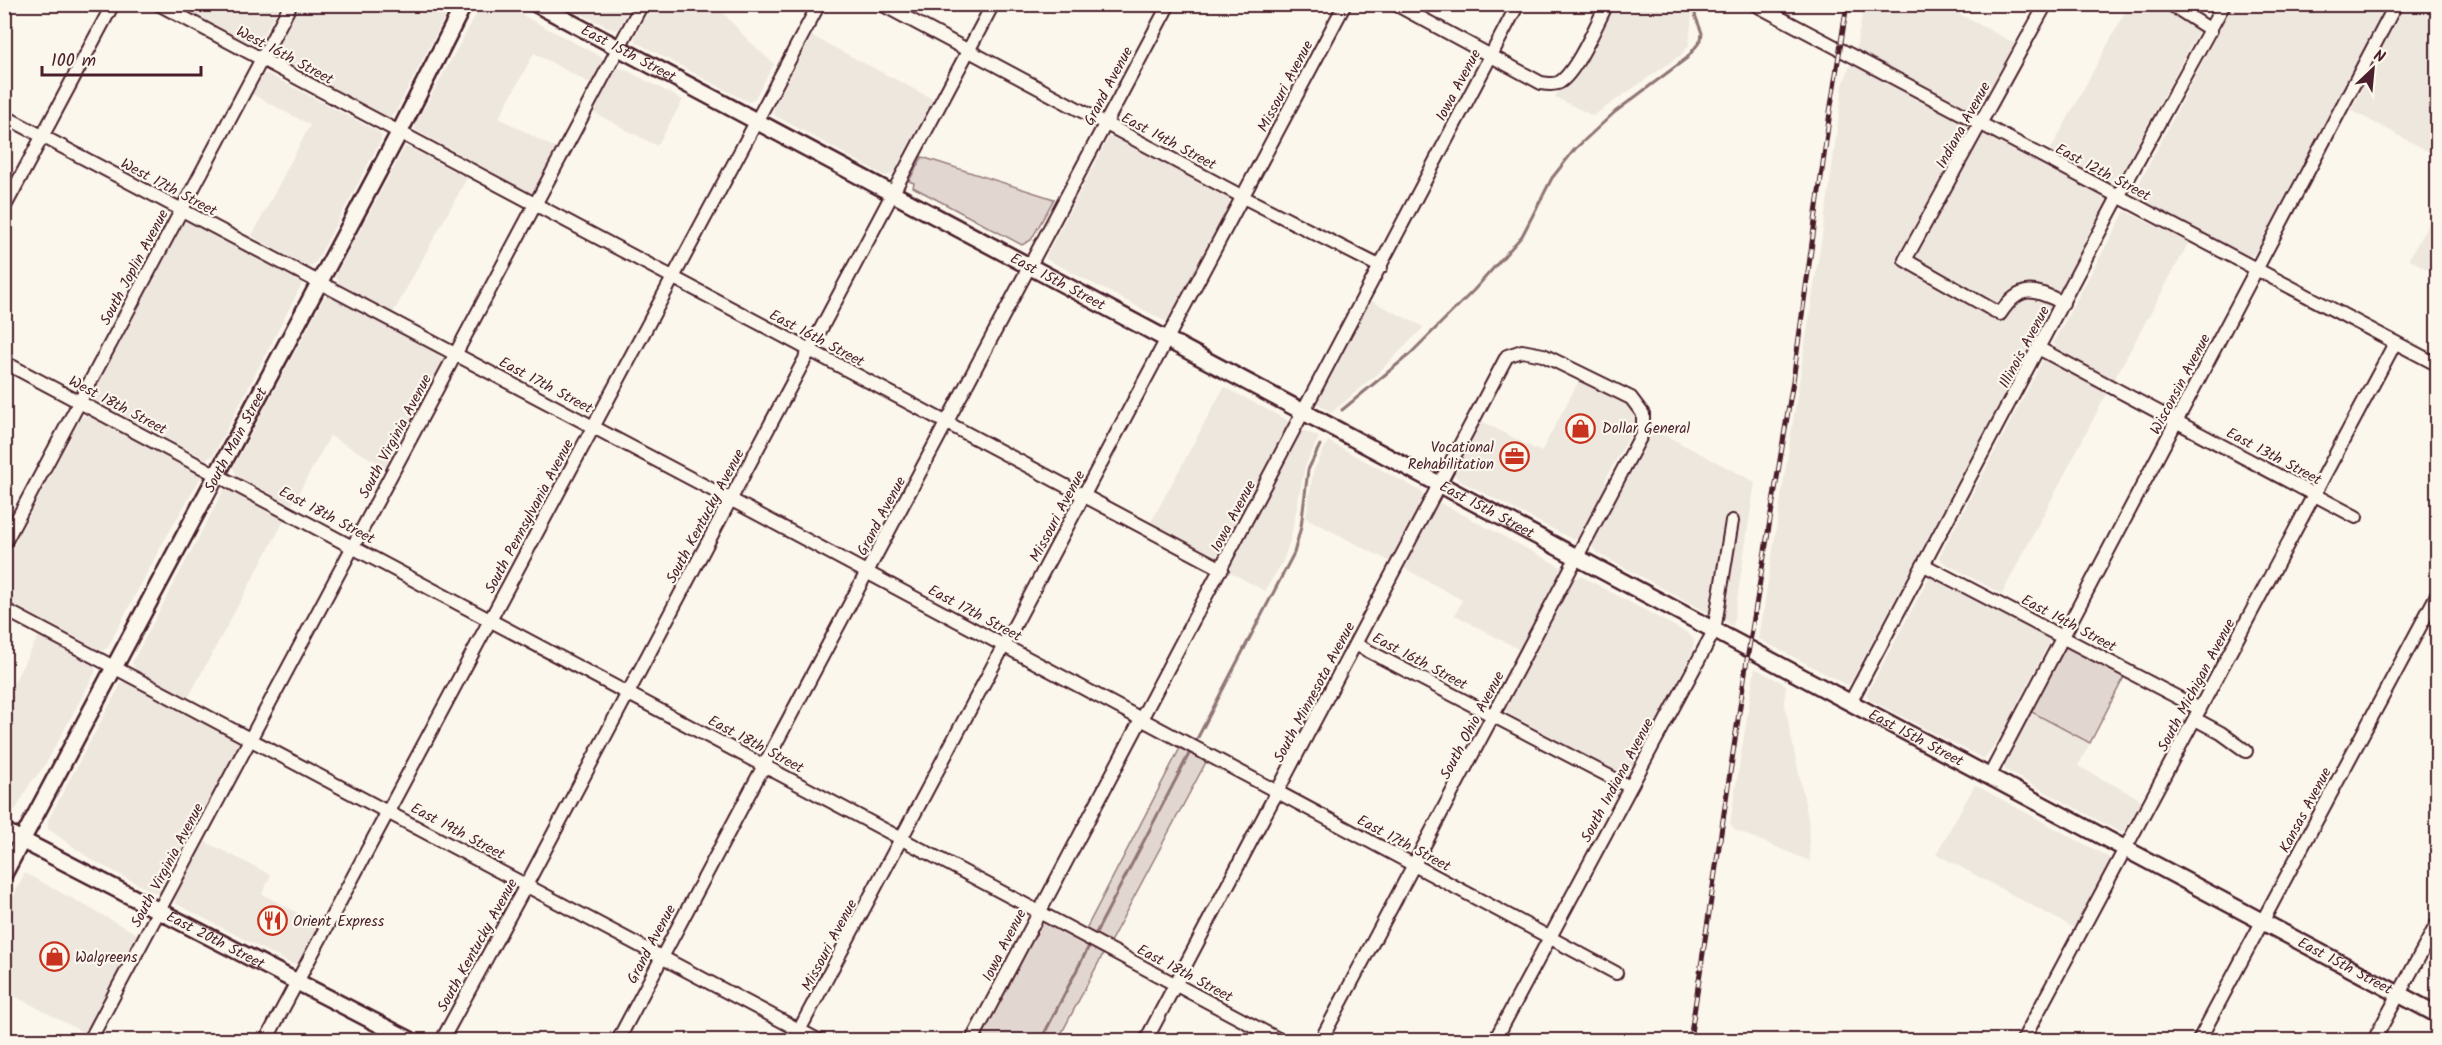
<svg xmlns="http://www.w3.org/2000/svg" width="2442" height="1045" viewBox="0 0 2442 1045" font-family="Kalam,sans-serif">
	<rect width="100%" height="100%" fill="#fbf7ec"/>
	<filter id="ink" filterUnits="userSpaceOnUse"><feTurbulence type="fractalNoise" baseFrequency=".0167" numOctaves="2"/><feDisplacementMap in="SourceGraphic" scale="12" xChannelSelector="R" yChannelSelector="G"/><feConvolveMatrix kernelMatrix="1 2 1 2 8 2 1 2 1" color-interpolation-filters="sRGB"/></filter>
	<g filter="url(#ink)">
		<path fill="#eee7de" d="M482,4L503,5L598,55L603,59L591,84L534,53L499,118L557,149L535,191L531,193L415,130L416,123Z
			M1864,4L1942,5L2018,45L1981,110L1974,111L1856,49Z
			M2405,4L2437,5V156L2351,110Z
			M198,5V4L280,5L259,43L255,46L193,14Z
			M300,5H451L395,113L387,118L277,60L275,52Z
			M562,5H631L619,28L614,30Z
			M652,5H716L747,39L774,64L755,98L750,102L744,100L636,42L635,36Z
			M1604,5H1693L1689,45L1682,54L1593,116L1555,97Z
			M2129,5H2163L2193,24L2198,32L2121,174L2109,181L2102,179L2050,151Z
			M2232,5H2390L2258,252L2248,257L2138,200L2134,193Z
			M812,36L933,99L893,174L885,176L774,115L773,109Z
			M1851,63L2103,195L2107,201L1851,682L1847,685L1759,639L1828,197L1843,85Z
			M619,68L626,70L683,100L657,146L593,112L614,72Z
			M266,73L377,131L381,135V140L316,262L311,266L303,265L252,236L310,125L252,94L262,76Z
			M1109,137H1114L1229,199L1230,207L1170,317L1165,321L1046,259L1047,254Z
			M405,147L410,148L467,178L393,313L339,283L335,276Z
			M2437,207V275L2409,259Z
			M2125,211L2189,242L2114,380L2057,349L2053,343Z
			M188,221L299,280L302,284L213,456L206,459L96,401L94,397V392L183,224Z
			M325,296L333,297L438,353L443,361L387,468L330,436L292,505L237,476L233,468Z
			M1370,300L1424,327L1377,374L1331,413L1317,403L1318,395Z
			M2048,359L2108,391L2002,594L1943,562L1939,557L2042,362Z
			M1581,377L1627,401L1638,414L1639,425L1637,431L1631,433L1605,480L1607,487L1577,538L1572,539L1457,479L1454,471L1481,421L1541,452Z
			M1224,387L1287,420L1288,424L1221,551L1214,557L1150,524Z
			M87,414L197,473L201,477L161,546L108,647L102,651L5,600V561L81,418Z
			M1653,429L1755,482L1733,626L1597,553L1593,548V540Z
			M1302,430L1319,437L1305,466L1291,537L1283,561L1265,591L1228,571Z
			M1328,441L1421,491L1423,494V502L1391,562L1306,518L1313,472Z
			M224,489H229L285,519L188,698L136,670L132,663Z
			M1441,503L1561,567V573L1520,650L1455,615L1462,600L1404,568L1436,506Z
			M1931,574L2050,636L2051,639L2002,734L1984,759L1870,700L1866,695Z
			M1581,576L1689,634L1694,640L1692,653L1631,771L1626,774L1616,771L1509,714L1505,710V705L1574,579Z
			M39,635L93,663L96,671L44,767L29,785L16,809L5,814V699Z
			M1755,668L1786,685L1784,702L1808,818L1810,861L1735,830L1730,823Z
			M122,682H127L235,737L239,743L163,890L159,893L151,891L92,860L48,829V820Z
			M2030,711L2090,743L2078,766L2142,800L2124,831H2118L2005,770L2004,765L2013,742Z
			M1975,785L2110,858L2108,867L2074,928L1936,854Z
			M204,841L271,875L262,894L319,924L298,964H291L175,903V894Z
			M25,873L139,935L85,1033L5,991V913Z"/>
		<path fill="#e2d7d0" stroke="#967b7e" stroke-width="1.5" d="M922,157L1054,199L1031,240L1022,245L913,187L914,183L909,181Z
			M2065,647H2069L2125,675L2090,743L2030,711Z
			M1180,748L1206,762L1110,942L1086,929Z
			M1040,922H1047L1103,954L1058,1040H977Z"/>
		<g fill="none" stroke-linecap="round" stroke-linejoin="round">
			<path stroke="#907477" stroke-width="3" d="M1342,410L1410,354L1474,290L1522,236L1552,178L1575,149L1615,112L1687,58L1701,40L1702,33L1695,15L1698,4
				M1197,739L1294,553L1301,527L1308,470L1320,445
				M1096,933L1189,754
				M1041,1040L1088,948"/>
			<defs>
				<path id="minor" d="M158,4L1222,569
					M881,4L1243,197L1381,267
					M1395,4L1541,83C1547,84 1555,85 1560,82C1577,71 1597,23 1607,4
					M1754,4L2438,365
					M2046,4L1905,260L2000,314C2020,284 2033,288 2063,303
					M2170,4L2211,30
					M4,116L741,505L1616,973
					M4,208L113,4
					M2040,349L2356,517
					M4,362L1280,1040
					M4,544L291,4
					M1924,565L2200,709
					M4,609L818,1040
					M1355,644L1630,787
					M1850,703L2118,197L2224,4
					M2195,719L2221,733L2246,751
					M1989,777L2396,4
					M90,1040L642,4
					M266,1040L819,4
					M442,1040L531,876L993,4
					M618,1040L1169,4
					M794,1040L1345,4
					M972,1040L1518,4
					M1146,1040L1507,356L1522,351L1543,355L1631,398L1643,414V432L1321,1040
					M1495,1040L1714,631L1732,521
					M2023,1040L2395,343
					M2199,1040L2438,593
					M2374,1040L2438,922"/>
				<g id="major">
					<path id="s1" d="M536,4L2438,1015"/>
					<path id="s2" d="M4,831L410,1040"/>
					<path id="s3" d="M4,874L399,133L464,4"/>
				</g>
			</defs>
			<use href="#minor" stroke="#4a1f2b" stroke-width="16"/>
			<use href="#major" stroke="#4a1f2b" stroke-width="20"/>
			<use href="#minor" stroke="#fbf7ec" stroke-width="12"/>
			<use href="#major" stroke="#fbf7ec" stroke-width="15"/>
			<defs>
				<path id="rail" d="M1690,1040L1746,666L1793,381L1830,112L1847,4"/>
			</defs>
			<use href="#rail" stroke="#4a1f2b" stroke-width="5"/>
			<use href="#rail" stroke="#fbf7ec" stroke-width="3" stroke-dasharray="9" stroke-linecap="butt"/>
		</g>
	</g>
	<defs>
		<symbol id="shop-ring" viewBox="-11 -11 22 22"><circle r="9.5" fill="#fbf7ec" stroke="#c8321e" stroke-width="1.5"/><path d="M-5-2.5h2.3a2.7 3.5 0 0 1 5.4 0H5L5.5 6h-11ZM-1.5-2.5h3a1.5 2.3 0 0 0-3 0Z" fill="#c8321e"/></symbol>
		<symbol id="office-ring" viewBox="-11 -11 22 22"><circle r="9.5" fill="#fbf7ec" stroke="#c8321e" stroke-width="1.5"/><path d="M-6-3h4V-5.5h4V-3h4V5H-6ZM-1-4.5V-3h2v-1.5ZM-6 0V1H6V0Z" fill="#c8321e"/></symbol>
		<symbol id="restaurant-ring" viewBox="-11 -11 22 22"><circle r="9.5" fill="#fbf7ec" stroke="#c8321e" stroke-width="1.5"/><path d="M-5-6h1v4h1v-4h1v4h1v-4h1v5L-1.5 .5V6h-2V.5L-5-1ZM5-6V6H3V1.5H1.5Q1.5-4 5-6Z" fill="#c8321e"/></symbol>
	</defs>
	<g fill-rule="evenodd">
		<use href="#shop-ring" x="1564" y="412" width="33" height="33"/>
		<use href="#office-ring" x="1498" y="440" width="33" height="33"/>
		<use href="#restaurant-ring" x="256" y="904" width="33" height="33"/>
		<use href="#shop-ring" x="38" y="940" width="33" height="33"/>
	</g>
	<g text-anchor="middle" stroke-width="4.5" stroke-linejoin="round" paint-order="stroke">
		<g font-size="15" fill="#4a1f2b" stroke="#fbf7ec">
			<text dy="5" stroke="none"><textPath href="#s1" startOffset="105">East 15th Street</textPath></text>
			<text transform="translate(285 55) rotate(28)" y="5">West 16th Street</text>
			<text transform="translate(1458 85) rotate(-62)" y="5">Iowa Avenue</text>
			<text transform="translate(1108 86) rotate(-62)" y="5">Grand Avenue</text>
			<text transform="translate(1285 86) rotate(-62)" y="5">Missouri Avenue</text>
			<text transform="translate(1963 125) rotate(-61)" y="5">Indiana Avenue</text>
			<text transform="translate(1169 141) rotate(28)" y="5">East 14th Street</text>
			<text transform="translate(2103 172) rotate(28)" y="5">East 12th Street</text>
			<text transform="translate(169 187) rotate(28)" y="5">West 17th Street</text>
			<text transform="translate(134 267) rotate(-62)" y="5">South Joplin Avenue</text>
			<text dy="5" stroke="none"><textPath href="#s1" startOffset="591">East 15th Street</textPath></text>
			<text transform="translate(817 338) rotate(28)" y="5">East 16th Street</text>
			<text transform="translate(2024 347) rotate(-62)" y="5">Illinois Avenue</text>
			<text transform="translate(2180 384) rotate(-62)" y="5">Wisconsin Avenue</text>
			<text transform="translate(546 385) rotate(28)" y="5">East 17th Street</text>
			<text transform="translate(118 405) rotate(28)" y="5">West 18th Street</text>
			<text transform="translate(395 436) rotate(-62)" y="5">South Virginia Avenue</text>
			<text dy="5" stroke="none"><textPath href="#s3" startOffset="492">South Main Street</textPath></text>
			<text transform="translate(2274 456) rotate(28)" y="5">East 13th Street</text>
			<text dy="5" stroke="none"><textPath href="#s1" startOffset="1077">East 15th Street</textPath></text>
			<text transform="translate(327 515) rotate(28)" y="5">East 18th Street</text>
			<text transform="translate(529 516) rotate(-62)" y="5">South Pennsylvania Avenue</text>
			<text transform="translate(705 516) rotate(-62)" y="5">South Kentucky Avenue</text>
			<text transform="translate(881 516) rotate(-62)" y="5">Grand Avenue</text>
			<text transform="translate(1057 516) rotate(-62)" y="5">Missouri Avenue</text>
			<text transform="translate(1233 516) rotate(-62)" y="5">Iowa Avenue</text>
			<text transform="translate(975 613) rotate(28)" y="5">East 17th Street</text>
			<text transform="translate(2069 623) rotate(28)" y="5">East 14th Street</text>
			<text transform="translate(1420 661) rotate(28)" y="5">East 16th Street</text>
			<text transform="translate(2196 685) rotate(-62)" y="5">South Michigan Avenue</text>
			<text transform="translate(1314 692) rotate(-62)" y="5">South Minnesota Avenue</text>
			<text transform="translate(1472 725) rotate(-62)" y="5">South Ohio Avenue</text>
			<text dy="5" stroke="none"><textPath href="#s1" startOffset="1563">East 15th Street</textPath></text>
			<text transform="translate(756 744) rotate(28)" y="5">East 18th Street</text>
			<text transform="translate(1617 780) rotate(-62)" y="5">South Indiana Avenue</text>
			<text transform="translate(2305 810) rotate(-62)" y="5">Kansas Avenue</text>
			<text transform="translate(458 831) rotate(28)" y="5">East 19th Street</text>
			<text transform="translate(1404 843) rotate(28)" y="5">East 17th Street</text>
			<text transform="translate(167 865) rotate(-62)" y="5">South Virginia Avenue</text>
			<text dy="5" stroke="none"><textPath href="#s2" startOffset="238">East 20th Street</textPath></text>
			<text transform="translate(651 944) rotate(-62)" y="5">Grand Avenue</text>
			<text transform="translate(477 945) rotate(-61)" y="5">South Kentucky Avenue</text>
			<text transform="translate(829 945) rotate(-62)" y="5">Missouri Avenue</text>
			<text transform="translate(1004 945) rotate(-63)" y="5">Iowa Avenue</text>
			<text dy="5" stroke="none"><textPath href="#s1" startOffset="2049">East 15th Street</textPath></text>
			<text transform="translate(1185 973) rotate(28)" y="5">East 18th Street</text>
		</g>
		<g font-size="15" fill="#4a1f2b" stroke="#fbf7ec" text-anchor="start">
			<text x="1602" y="433">Dollar General</text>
			<text x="1494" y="452" text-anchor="end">Vocational<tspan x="1494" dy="17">Rehabilitation</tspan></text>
			<text x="293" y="926">Orient Express</text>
			<text x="75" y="962">Walgreens</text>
		</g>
	</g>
	<rect width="2442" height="1045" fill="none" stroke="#fbf7ec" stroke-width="24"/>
	<rect x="12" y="12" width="2418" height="1021" fill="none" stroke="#4a1f2b" stroke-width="2" filter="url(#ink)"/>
	<g transform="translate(2373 69) rotate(26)" stroke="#fbf7ec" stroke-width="4.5" paint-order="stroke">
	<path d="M0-4.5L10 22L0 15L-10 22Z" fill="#4a1f2b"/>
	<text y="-9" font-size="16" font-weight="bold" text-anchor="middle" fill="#4a1f2b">N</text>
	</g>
	<path d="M42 66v9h159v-9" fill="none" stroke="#4a1f2b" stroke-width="3"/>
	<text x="51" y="66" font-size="18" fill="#4a1f2b" stroke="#fbf7ec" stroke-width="4.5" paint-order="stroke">100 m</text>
</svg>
